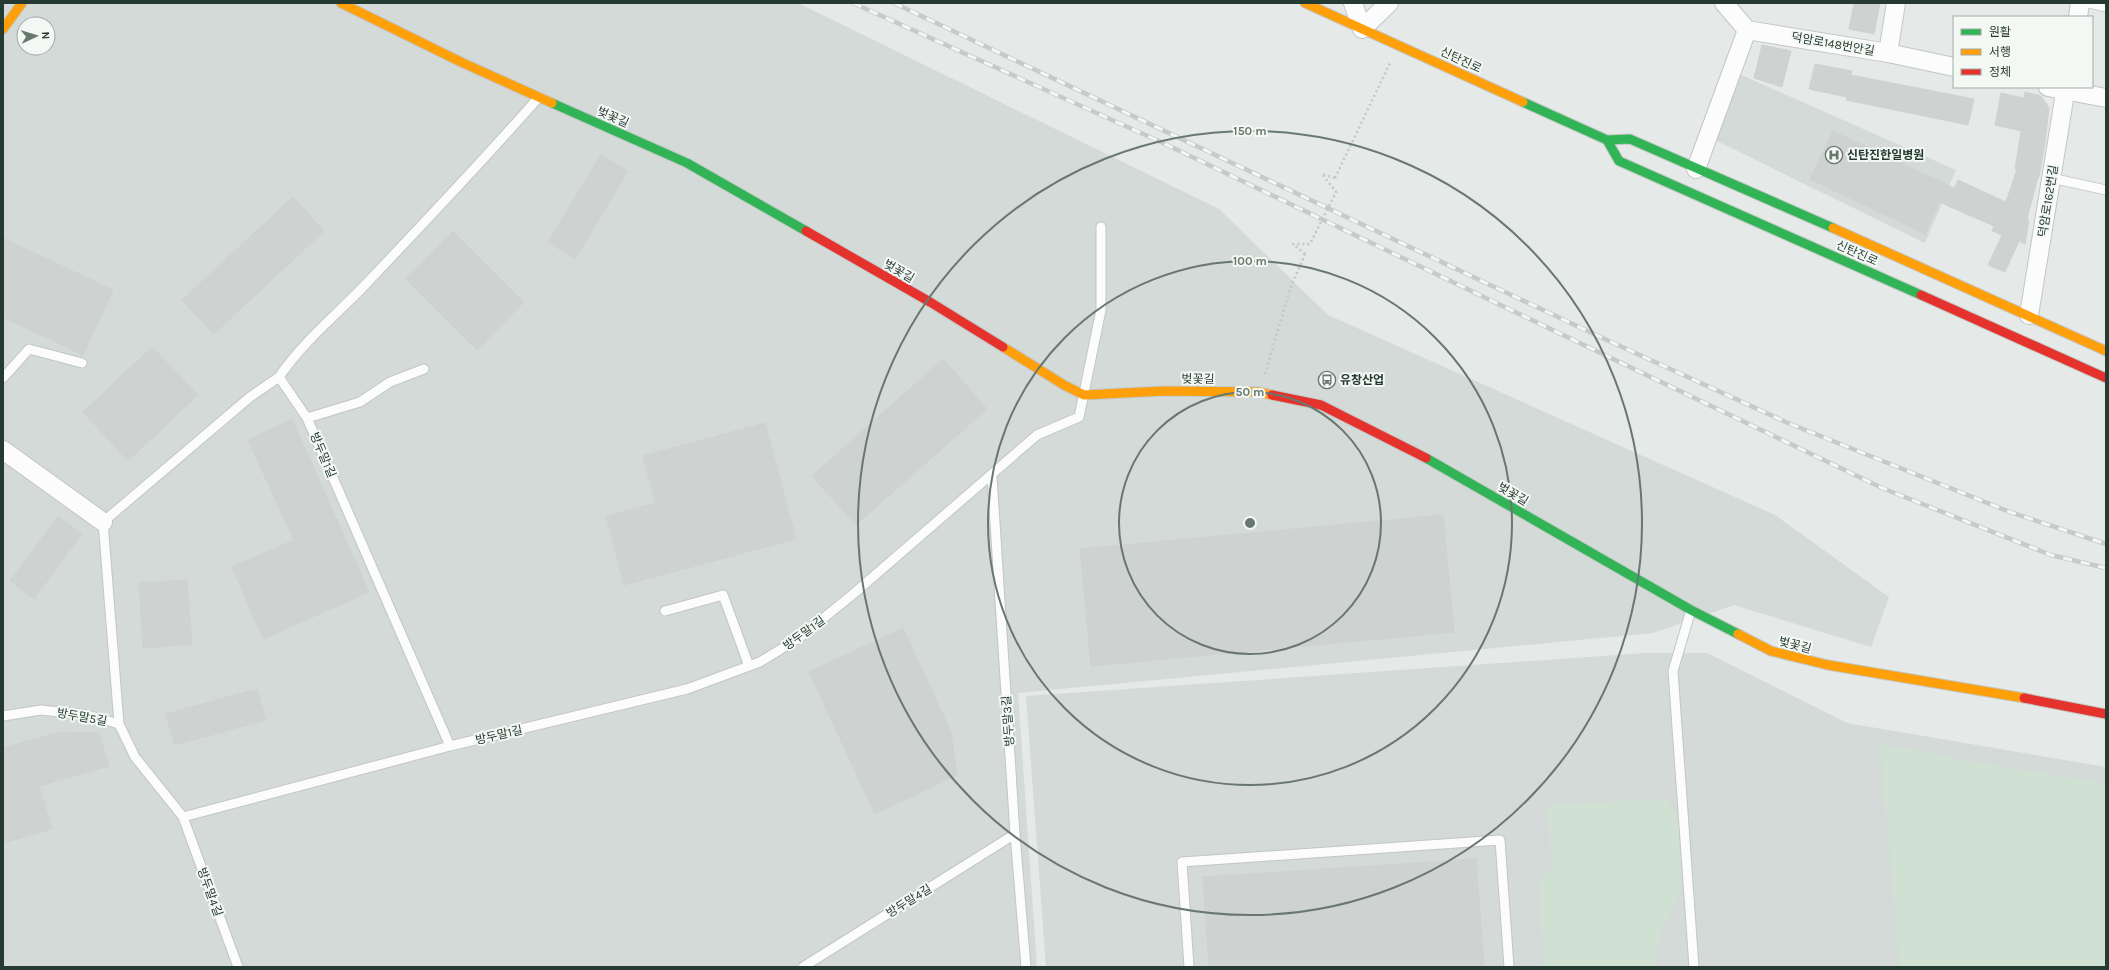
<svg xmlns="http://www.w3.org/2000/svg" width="2109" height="970" viewBox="0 0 2109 970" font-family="Karla,'Noto Sans KR',sans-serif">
	<rect width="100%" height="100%" fill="#e5e9e7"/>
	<path fill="#d4dad7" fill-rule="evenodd" d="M3,3H798L1219,209L1328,315L1775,515L1889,597L1871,647L1734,605L1653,633L1018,693L1037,967H3ZM24,24H48V48H24Z
		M1739,74L1956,170L1925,243L1715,140Z
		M1645,653H1707L1847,723L2106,767V967H1046L1026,696Z"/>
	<path fill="#d0e1d3" d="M1880,744L1985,764L2106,783V967H1900Z
		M1663,799L1677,813L1681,892L1661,930L1654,967H1544L1539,881L1552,871L1548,805Z"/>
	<path fill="#ced2d0" stroke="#ced2d0" d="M1854,3H1880L1874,34L1849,29Z
		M1762,45L1791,51L1782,87L1754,78Z
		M1815,64L1852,71L1851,75L1974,99L1968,125L1846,100L1847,97L1809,89Z
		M2025,92L2041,96L2049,108L2045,143L2039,177H2038L2027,219L2029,220L2025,244L2019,241L2005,272L1988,265L2002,235L1992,231L1994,226L1939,202L1925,234L1810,179L1833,131L1954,188L1958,180L2006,202L2017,169H2015L2021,131L1995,125L2001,93L2024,98Z
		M601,155L628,171L575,259L548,242Z
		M293,197L324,231L214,334L182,300Z
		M453,231L524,302L477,350L406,279Z
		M3,238L113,290L83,355L3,317Z
		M152,347L198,395L128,461L83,412Z
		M943,359L987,409L856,525L812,476Z
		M292,419L369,592L263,639L232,567L294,540L248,440Z
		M765,423L796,539L624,585L606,516L655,503L643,456Z
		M1443,515L1454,632L1091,666L1080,549Z
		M58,516L82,534L34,599L10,581Z
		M187,580L192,644L143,648L139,583Z
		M903,628L951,732L957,775L875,814L809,672Z
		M257,689L266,720L175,745L166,714Z
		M60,732L99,733L109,766L39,786L52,829L3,843V748Z
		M1476,859L1484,967H1209L1203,877Z"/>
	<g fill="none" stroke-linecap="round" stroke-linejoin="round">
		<defs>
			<path id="lane" d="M2089,3L2106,7
				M2051,178L2106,190
				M279,377C302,343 335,316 364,286C423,224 482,162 539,97
				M3,378L29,349L82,363
				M307,418L360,402L390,382L424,369
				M992,476L1015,834L1026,967
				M1691,610L1673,671L1694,967
				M665,611L723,595L749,666
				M3,716L41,710L87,715L119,724L135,757L183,817L238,967
				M119,724L103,522L250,397L279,377L307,418L450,746
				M183,817L450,746L687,689L760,662L799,638L852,595L1037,435L1079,417L1101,310V227
				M803,967L1015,834
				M1189,967L1182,862L1500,840L1509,967"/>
			<path id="street" d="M1353,3L1362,29L1389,3
				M1724,3L1747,30L1888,53L1954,67
				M2078,17L2080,3
				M1888,53L1896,3
				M2048,87L2106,98
				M1696,169L1747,30
				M2029,315L2066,87
				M3,450L103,522"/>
			<path id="fast" d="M1523,102L1607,140L1630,139L1833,228
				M552,103L687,163L806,231
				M1607,140L1619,161L1921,295
				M1426,458L1691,610L1738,634"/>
			<path id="slow" d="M341,3L463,63L552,103
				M1305,3L1523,102
				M3,29L22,3
				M1833,228L2106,351
				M1003,347L1064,385L1084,395L1164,391L1259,392L1272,395
				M1738,634L1771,651L1828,665L2024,698"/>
			<path id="jam" d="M806,231L930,302L1003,347
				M1921,295L2106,378
				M1272,395L1321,405L1426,458
				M2024,698L2106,714"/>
		</defs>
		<use href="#lane" stroke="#c2c6c4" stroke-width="11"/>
		<use href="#street" stroke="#c2c6c4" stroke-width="20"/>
		<use href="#fast" stroke="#c1c7c4" stroke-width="11"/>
		<use href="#slow" stroke="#c1c7c4" stroke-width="11"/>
		<use href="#jam" stroke="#c1c7c4" stroke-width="11"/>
		<path stroke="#c2c9c5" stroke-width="2.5" stroke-dasharray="2 3" stroke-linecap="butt" d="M1335,178L1390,63
			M1265,374L1290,289L1305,254"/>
		<use href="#lane" stroke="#fbfcfb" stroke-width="9"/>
		<use href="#street" stroke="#fbfcfb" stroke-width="18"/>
		<use href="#fast" stroke="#30b455" stroke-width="9"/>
		<use href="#slow" stroke="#ff9f0a" stroke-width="9"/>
		<use href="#jam" stroke="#e5322d" stroke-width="9"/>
		<defs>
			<path id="rail" d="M853,3L1163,143L1882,488L2051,555L2106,568
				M894,3L1596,335L1788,423L2010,512L2106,544"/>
		</defs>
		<use href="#rail" stroke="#c7cac9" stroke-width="4.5"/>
		<use href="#rail" stroke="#f4f8f5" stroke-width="3" stroke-dasharray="9" stroke-linecap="butt"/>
		<path stroke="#c2c9c5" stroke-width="2.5" stroke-dasharray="2 3" stroke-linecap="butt" d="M1305,254L1293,244H1310L1336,192L1322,174L1335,178"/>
	</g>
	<g fill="none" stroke="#687871" stroke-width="2">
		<circle cx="1250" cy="523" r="131"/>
		<circle cx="1250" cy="523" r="262"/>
		<circle cx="1250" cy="523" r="392"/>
	</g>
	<defs>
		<symbol id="hospital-ring" viewBox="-11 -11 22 22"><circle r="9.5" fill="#f4f8f5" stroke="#687871" stroke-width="1.5"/><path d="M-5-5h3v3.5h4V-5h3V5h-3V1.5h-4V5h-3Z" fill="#687871"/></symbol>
		<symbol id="bus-ring" viewBox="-11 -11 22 22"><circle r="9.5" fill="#f4f8f5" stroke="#687871" stroke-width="1.5"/><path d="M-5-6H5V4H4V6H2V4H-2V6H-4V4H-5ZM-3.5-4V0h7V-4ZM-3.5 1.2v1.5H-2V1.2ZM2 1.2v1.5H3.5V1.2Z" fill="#687871"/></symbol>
	</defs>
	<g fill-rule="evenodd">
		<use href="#hospital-ring" x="1824" y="145" width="20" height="20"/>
		<use href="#bus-ring" x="1317" y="370" width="20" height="20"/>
	</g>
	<g text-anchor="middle" stroke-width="4" stroke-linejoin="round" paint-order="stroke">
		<g font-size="12" fill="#253b32" stroke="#f4f8f5">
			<text transform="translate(1833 44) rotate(10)" y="4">덕암로148번안길</text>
			<text transform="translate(1461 60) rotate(25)" y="4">신탄진로</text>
			<text transform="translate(613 117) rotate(24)" y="4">벚꽃길</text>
			<text transform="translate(2048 201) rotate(-81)" y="4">덕암로162번길</text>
			<text transform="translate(1857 253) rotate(24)" y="4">신탄진로</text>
			<text transform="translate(899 271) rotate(30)" y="4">벚꽃길</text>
			<text transform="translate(1198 379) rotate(1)" y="4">벚꽃길</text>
			<text transform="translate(323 455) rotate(67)" y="4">방두말1길</text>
			<text transform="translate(1513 494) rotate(30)" y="4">벚꽃길</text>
			<text transform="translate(804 633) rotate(-36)" y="4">방두말1길</text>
			<text transform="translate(1795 645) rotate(14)" y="4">벚꽃길</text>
			<text transform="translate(82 717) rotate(10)" y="4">방두말5길</text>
			<text transform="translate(1008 721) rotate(-94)" y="4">방두말3길</text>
			<text transform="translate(499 735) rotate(-13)" y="4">방두말1길</text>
			<text transform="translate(210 892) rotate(70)" y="4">방두말4길</text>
			<text transform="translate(909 901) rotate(-32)" y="4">방두말4길</text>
		</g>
		<g font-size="12" font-weight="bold" fill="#253b32" stroke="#f4f8f5" text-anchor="start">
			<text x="1847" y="159">신탄진한일병원</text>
			<text x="1340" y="384">유창산업</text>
		</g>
	</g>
	<circle cx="1250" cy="523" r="6" fill="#687871" stroke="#f4f8f5" stroke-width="2"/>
	<g font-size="12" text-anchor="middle" font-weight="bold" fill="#687871" stroke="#f4f8f5" stroke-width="4" stroke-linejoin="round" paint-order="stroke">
		<text x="1250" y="135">150 m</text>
		<text x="1250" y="265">100 m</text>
		<text x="1250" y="396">50 m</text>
	</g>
	<rect width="2109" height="970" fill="none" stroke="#253b32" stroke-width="8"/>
	<rect x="1953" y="16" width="140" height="72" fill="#f4f8f5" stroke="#a1aca7"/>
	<rect x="1961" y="29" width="20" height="6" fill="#30b455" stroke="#a1aca7"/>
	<text x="1989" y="36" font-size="12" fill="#253b32">원활</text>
	<rect x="1961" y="49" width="20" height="6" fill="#ff9f0a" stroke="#a1aca7"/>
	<text x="1989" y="56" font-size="12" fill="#253b32">서행</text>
	<rect x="1961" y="69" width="20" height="6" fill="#e5322d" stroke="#a1aca7"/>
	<text x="1989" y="76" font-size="12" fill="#253b32">정체</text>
	<g transform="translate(36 36) rotate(86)"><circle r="19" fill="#f4f8f5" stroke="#a1aca7"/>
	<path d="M0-3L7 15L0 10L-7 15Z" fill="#687871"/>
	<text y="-6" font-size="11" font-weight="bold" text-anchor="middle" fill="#253b32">N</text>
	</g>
</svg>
